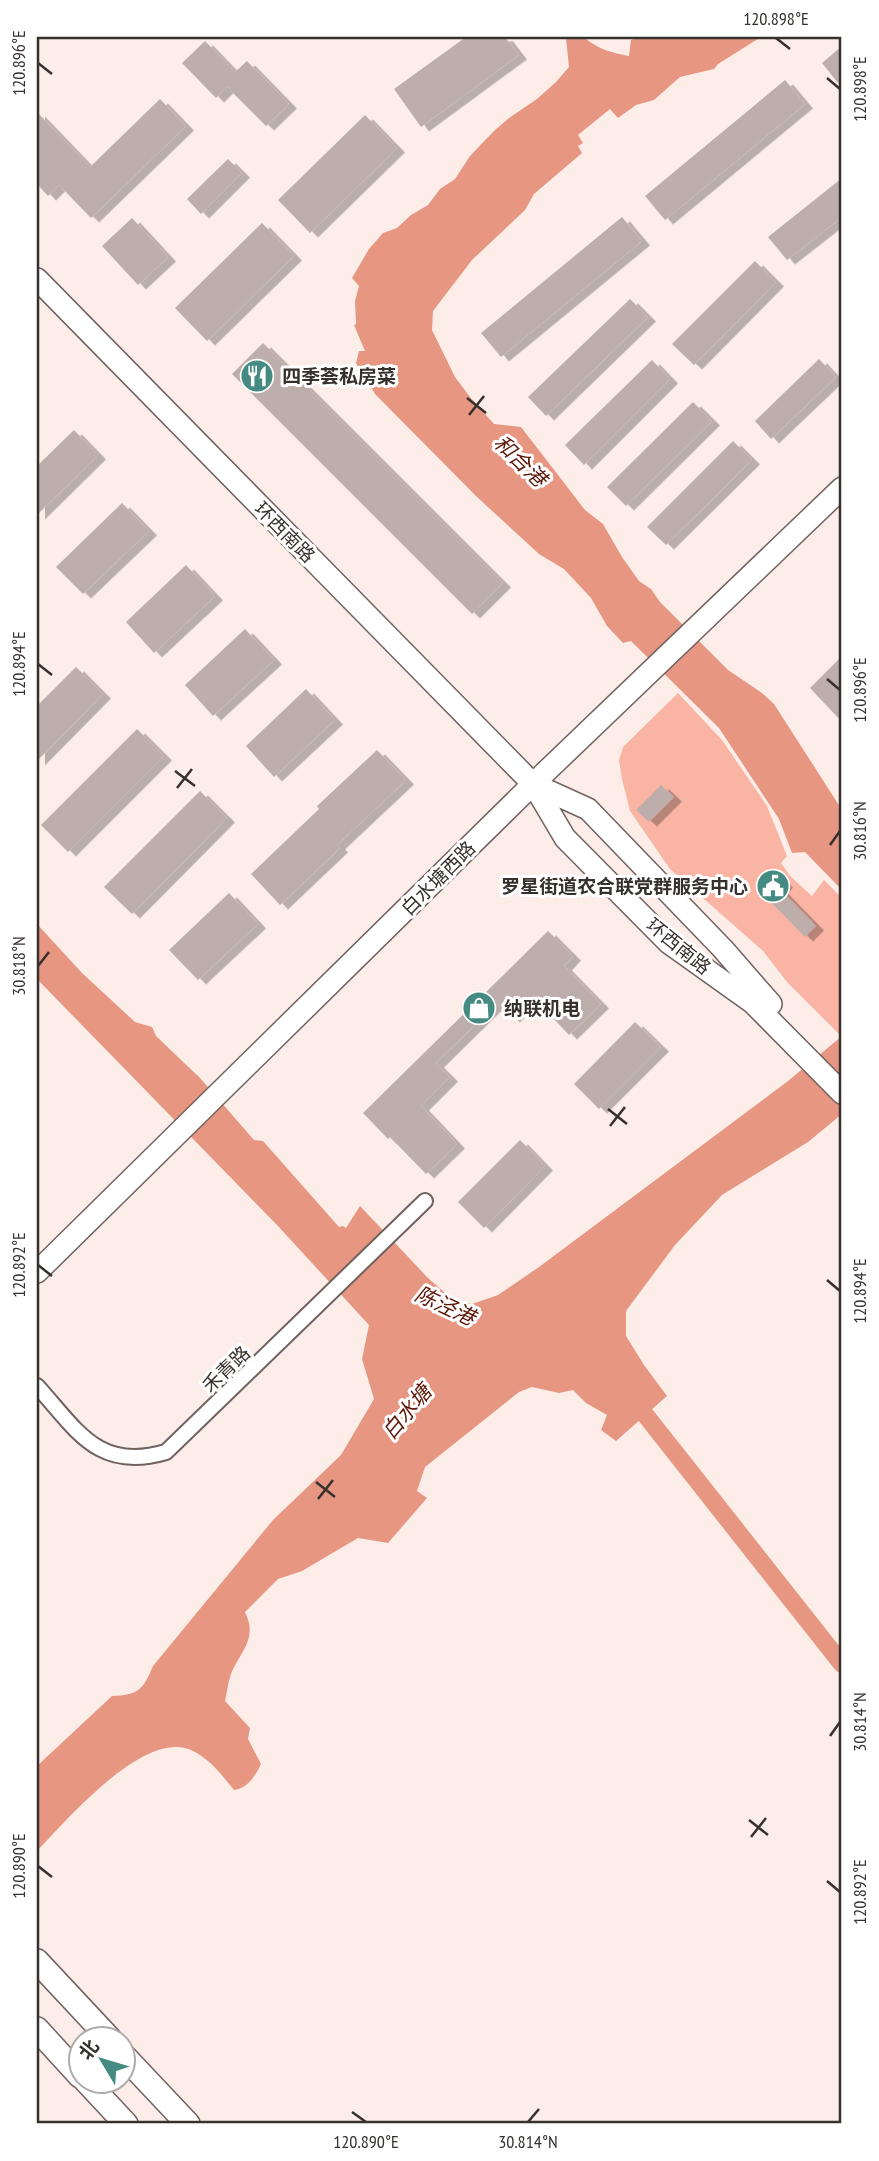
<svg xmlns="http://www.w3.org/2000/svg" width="879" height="2161" viewBox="0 0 879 2161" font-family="'PT Sans Narrow','Noto Sans SC',sans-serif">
	<defs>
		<filter id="shadow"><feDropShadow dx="8" dy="4.5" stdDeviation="0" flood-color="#0004"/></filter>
	</defs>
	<rect width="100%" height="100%" fill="#fdede9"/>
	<path fill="#f9b4a4" d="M678,693L722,740L767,806L787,856L781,863L790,876L812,896L824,880L842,898V1033L840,1035L787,982L763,951L670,869L630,811L622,779L619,760L623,747Z"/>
	<path fill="#e79682" d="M565,37H584C597,49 612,53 629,56L631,40L638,37H761L718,64L714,69L680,77L654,100L636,105L618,118L610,109L578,135L583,143L578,146L582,153L534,194L525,210L472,260L433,311L432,330L455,377L470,397L494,424L521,427L585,510L603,524L622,557L639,581L651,589L660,602L728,670L762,693L774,704L842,810V890L805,852L792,853L779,819L719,728L631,641L623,643L607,626L591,598L564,569L539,554L477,497L375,394L356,363L359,351H365L354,325L356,324L355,301L359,286L352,278L369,249L383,233L397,228L411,215L428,205L440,189L455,179L470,156L494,131L509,118L537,99L556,82L569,67L566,38Z
		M37,924L82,973L135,1022L152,1027L156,1036L200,1078L254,1140L263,1141L339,1227L343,1226L346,1228L360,1206L428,1278L452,1299L472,1304L498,1295L539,1267L788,1081L842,1036V1114L808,1142L722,1195L675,1245L626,1311V1336L644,1365L667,1396L616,1441L601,1430L607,1415L586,1403L573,1390L559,1393L532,1387L519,1392L425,1467L417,1491L427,1498L388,1543L358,1538L302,1571L278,1579L245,1612C258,1639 241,1650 231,1674C228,1682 227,1692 225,1701L250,1728L248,1739L261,1764C256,1775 247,1789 234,1790C221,1774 210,1759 191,1750C144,1729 67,1820 37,1851V1766L112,1696C138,1695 143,1690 153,1666L273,1520L341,1455L374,1399L362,1359L369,1325L277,1225L37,979Z"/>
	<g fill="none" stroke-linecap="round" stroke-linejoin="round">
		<path stroke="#e79682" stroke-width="18" d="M632,1398L842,1664"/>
	</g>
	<path fill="#bdaeab" filter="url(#shadow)" d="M466,37H505L519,55L421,127L394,89Z
		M205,41L235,72L247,61L289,104L266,126L227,87L216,98L182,63Z
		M842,46V88L822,63Z
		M785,80L805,104L665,220L645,196Z
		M160,99L186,126L91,218L59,185L48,196L37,184V112L90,167Z
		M365,115L397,148L310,233L278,200Z
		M228,159L242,173L201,214L187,199Z
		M842,178V217L787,260L768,237Z
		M622,217L642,241L501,357L481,333Z
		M132,218L168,257L138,285L102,246Z
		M262,223L294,256L207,341L175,308Z
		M755,261L776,282L694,365L672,344Z
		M630,299L648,317L546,416L528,397Z
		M263,343L503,583L472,614L232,374Z
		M819,359L836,377L771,439L755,421Z
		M652,360L670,379L584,465L565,445Z
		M693,402L712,421L626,506L607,487Z
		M74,430L98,455L37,515V466Z
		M733,441L752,460L666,545L647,527Z
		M122,503L149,531L83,594L56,567Z
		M186,565L215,596L154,653L126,622Z
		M245,629L274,660L213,716L185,685Z
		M842,656V722L810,688Z
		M76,667L103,694L37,761V706Z
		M306,689L335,720L274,777L246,746Z
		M137,729L164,756L68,852L41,825Z
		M377,750L406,780L337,845L340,848L280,905L251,874L319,809L317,806Z
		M661,785L674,797L649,822L636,810Z
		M200,791L227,818L132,914L104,887Z
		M775,872L785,883L780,889L816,926L805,937L759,890Z
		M229,893L258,924L198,980L169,950Z
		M548,931L573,956L564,966L601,1004L569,1035L533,997L512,1018L497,1003L436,1063L450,1077L421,1106L457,1144L426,1174L390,1137L388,1139L363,1113Z
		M635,1022L661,1047L599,1109L574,1084Z
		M520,1140L545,1166L484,1228L458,1202Z"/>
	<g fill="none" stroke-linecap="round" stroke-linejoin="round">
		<defs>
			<path id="street" d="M37,1386C77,1430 98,1472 166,1452L425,1201"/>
			<path id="secondary" d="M37,279L533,784L565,838L669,943L753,1003L842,1093
				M533,784L588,809L723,949L771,1004
				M37,1272L533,784L842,488"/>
			<path id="primary" d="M37,1961L109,2038
				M37,2029L80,2076
				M122,2054L188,2124
				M85,2080L126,2124"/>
		</defs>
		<use href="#street" stroke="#70625f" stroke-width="18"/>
		<use href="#secondary" stroke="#70625f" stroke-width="24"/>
		<use href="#primary" stroke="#70625f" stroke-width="26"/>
		<use href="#street" stroke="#fff" stroke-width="14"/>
		<use href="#secondary" stroke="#fff" stroke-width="21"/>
		<use href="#primary" stroke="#fff" stroke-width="23"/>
	</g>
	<path fill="none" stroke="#36302e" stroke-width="2.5" d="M776,38L790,49M38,63L52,74M827,78L840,89M467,398L486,413M469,415L484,396M38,664L52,675M827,679L840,690M175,771L195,786M177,788L192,769M830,845L840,831M38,966L49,952M608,1109L627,1124M610,1126L625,1107M38,1265L52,1276M827,1280L840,1291M316,1482L335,1497M318,1499L333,1480M830,1736L840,1722M749,1820L768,1835M751,1837L766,1818M38,1866L52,1877M827,1881L840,1892M352,2112L366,2122M528,2122L539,2109"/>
	<defs>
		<symbol id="restaurant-disc" viewBox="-11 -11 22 22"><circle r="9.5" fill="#468b82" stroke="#fff"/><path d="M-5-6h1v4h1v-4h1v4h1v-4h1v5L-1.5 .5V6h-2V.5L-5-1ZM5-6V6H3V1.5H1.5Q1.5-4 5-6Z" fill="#fff"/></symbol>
		<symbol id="civic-disc" viewBox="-11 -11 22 22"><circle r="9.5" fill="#468b82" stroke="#fff"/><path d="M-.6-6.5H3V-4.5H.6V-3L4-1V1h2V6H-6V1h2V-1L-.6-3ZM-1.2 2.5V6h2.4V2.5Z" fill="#fff"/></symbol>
		<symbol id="shop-disc" viewBox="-11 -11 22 22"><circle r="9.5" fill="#468b82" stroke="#fff"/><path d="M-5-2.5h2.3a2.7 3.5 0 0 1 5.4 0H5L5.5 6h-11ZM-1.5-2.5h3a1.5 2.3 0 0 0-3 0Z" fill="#fff"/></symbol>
	</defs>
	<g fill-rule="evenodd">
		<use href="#restaurant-disc" x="238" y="357" width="38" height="38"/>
		<use href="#civic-disc" x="754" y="867" width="38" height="38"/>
		<use href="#shop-disc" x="460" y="989" width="38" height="38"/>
	</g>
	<g text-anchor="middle" stroke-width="6" stroke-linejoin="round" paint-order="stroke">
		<g font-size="19" font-weight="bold" fill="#36302e" stroke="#fff" text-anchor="start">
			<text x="282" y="383">四季荟私房菜</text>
			<text x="748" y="893" text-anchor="end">罗星街道农合联党群服务中心</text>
			<text x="504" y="1015">纳联机电</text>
		</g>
		<g font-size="19" fill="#36302e" stroke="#fff">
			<text transform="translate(285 532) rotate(45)" y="7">环西南路</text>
			<text transform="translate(438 878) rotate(-45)" y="7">白水塘西路</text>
			<text transform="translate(679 946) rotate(39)" y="7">环西南路</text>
			<text transform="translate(226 1369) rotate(-44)" y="7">禾青路</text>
		</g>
		<g font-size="21" font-style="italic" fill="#5d1606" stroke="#fff">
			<text transform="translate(520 461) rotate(44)" y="7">和合港</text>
			<text transform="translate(445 1306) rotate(25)" y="7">陈泾港</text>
			<text transform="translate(407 1412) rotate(-50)" y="7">白水塘</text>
		</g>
	</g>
	<rect width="879" height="2161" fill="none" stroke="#ffffff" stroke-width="77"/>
	<g transform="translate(102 2060) rotate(308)"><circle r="33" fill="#ffffff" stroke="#afacab" stroke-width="2"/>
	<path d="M0-5L12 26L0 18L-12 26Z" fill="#468b82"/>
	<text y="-10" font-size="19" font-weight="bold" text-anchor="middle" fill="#36302e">北</text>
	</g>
	<rect x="38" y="38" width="802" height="2084" fill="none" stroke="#36302e" stroke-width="2.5"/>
	<g font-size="18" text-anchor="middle" fill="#36302e">
		<text x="776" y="25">120.898°E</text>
		<text transform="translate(19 63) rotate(-90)" y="6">120.896°E</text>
		<text transform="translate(860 89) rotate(-90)" y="6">120.898°E</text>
		<text transform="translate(19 664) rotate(-90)" y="6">120.894°E</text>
		<text transform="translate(860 690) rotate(-90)" y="6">120.896°E</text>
		<text transform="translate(860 831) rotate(-90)" y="6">30.816°N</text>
		<text transform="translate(19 966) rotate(-90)" y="6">30.818°N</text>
		<text transform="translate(19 1265) rotate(-90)" y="6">120.892°E</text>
		<text transform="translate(860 1291) rotate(-90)" y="6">120.894°E</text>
		<text transform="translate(860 1722) rotate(-90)" y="6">30.814°N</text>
		<text transform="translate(19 1866) rotate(-90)" y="6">120.890°E</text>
		<text transform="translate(860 1892) rotate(-90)" y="6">120.892°E</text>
		<text x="366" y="2148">120.890°E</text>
		<text x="528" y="2148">30.814°N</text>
	</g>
</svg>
